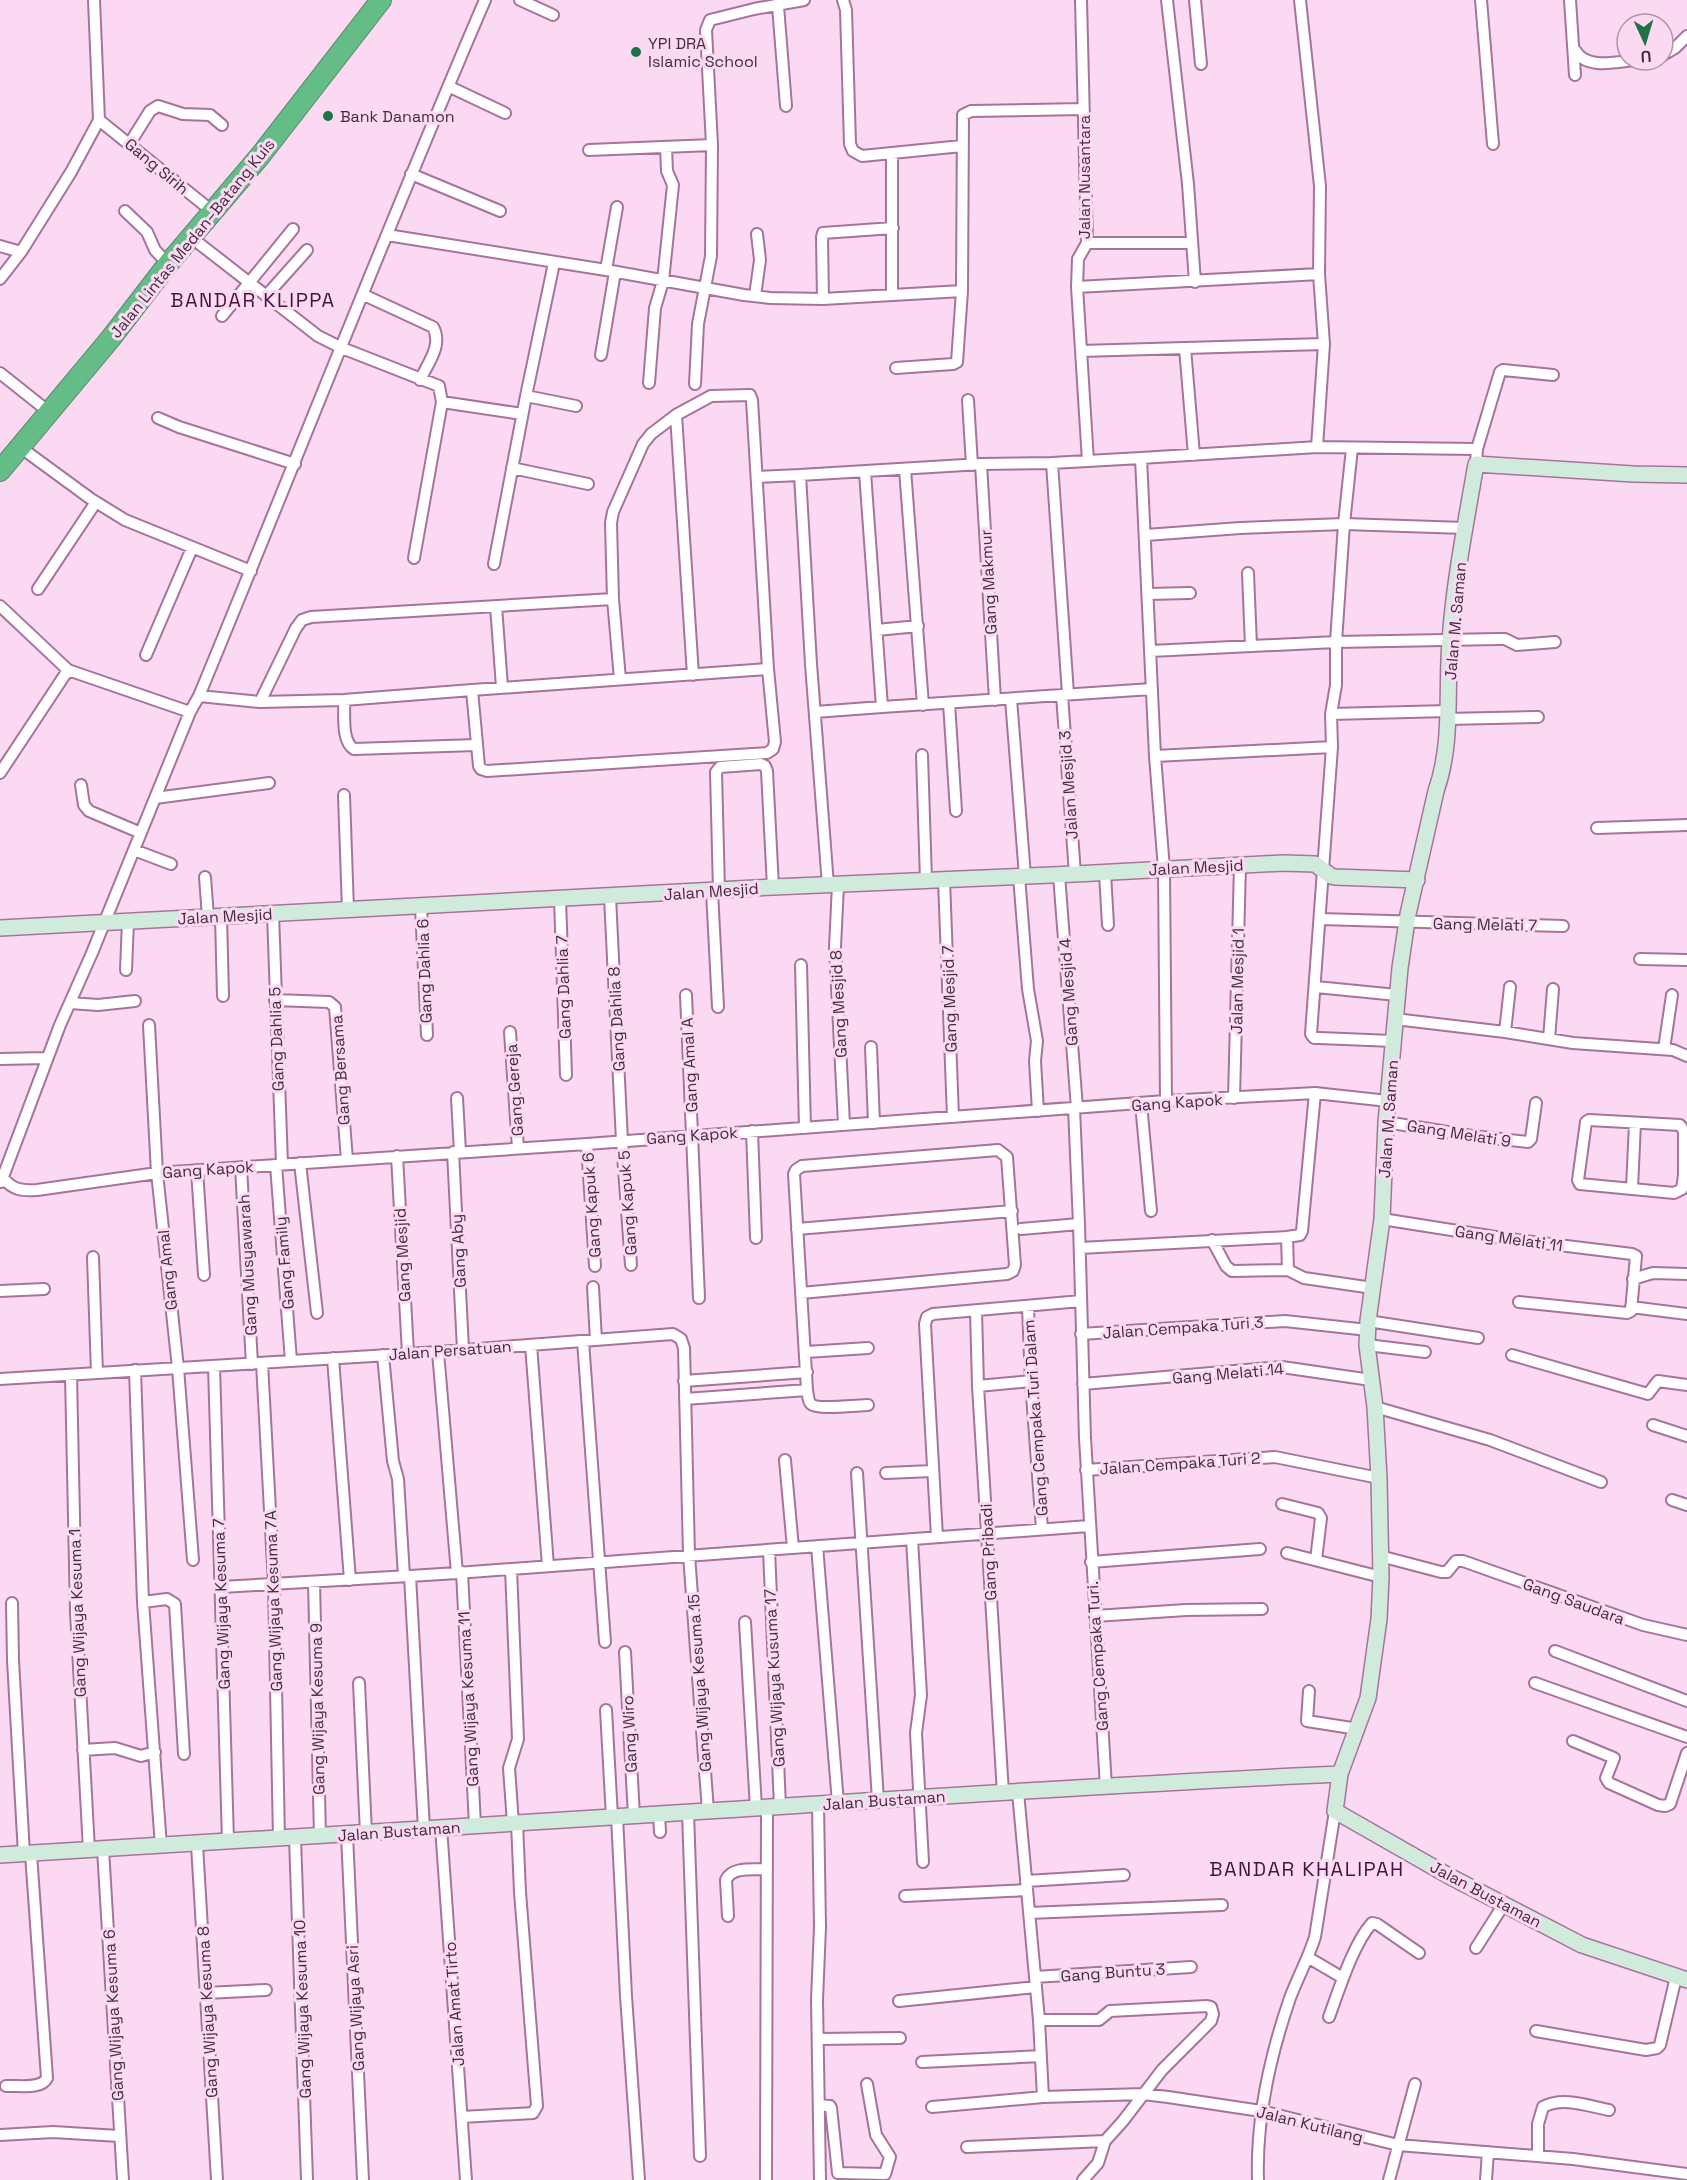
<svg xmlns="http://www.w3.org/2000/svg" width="1687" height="2180" viewBox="0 0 1687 2180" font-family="'Space Grotesk',sans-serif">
	<rect width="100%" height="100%" fill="#fcd9f3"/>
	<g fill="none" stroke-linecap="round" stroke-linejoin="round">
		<defs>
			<path id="street" d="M520,0L553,15
				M843,0L846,10L850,144L853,151L862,156L962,146
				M1081,0L1087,243L1078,259L1077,287L1088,461
				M1167,0L1188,184L1195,282
				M1195,0L1201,64
				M1300,0L1320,186L1319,274L1324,344L1317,447
				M1481,0L1493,144
				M1570,0L1575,75
				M778,6L786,106
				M1575,50C1586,70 1616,62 1634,60
				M1663,55L1675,48L1687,36
				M450,87L505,113
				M99,120L213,212
				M130,143L150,111L158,106L183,114L210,115L222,125
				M589,150L712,145
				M892,153V294
				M411,174L500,211
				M125,211L147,232L155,250L168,264
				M387,235L606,270L744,295L770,298L823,299L962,291L963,115L971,111L1083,109
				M192,238L318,336L342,348L439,386L442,402L414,558
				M1087,243H1191
				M0,246L21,252
				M606,270L617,207
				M0,279L21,252L71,172L99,120L94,0
				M1077,287L1319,274
				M364,295L433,327C443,345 428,363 420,380
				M266,296L307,250
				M755,296L760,260L757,234
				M823,299L822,237L823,233L893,228
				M222,316L293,229
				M1185,348L1194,455
				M1081,351L1324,344
				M601,355L615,272
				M896,368L953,364L957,362L962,291
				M0,373L49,412
				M649,383L655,308L663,281L673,185L667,171L666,147
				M695,384L698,324L711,256L712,145L706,30L710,20L754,9L804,0
				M526,396L576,406
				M968,400L972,465
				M442,402L522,414
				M676,415L693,675
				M158,418L179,427L295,464
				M20,447L91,499L125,520L251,571
				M1352,448L1344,524L1336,642V685L1331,714L1332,747L1311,1034L1314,1038H1319L1393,1041
				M1477,449L1500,372L1503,370L1553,375
				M1141,458L1155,756L1164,869L1166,1101
				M1052,463L1068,694
				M981,464L995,700
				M512,468L588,484
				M905,469L923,705
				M865,472L882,707L1152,689
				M757,477L800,475
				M1146,535L1240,528L1344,524L1465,528
				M494,564L526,396L554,263
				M1248,573L1251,646
				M38,589L96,502
				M1148,594L1190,593
				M0,606L68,670
				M496,606L502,687
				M877,630L918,626
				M1151,651L1336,642L1499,639H1505L1517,645L1555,642
				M146,655L192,548
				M472,690L768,669
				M1062,695L1075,874
				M199,696L260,702L344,700L472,690L479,766L481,769L487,771L767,753L773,749L775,742L768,669L752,400L750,395L711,396L676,415L651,434L643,444L613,512L611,523L613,599L620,679
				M1011,699L1025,876
				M344,700C345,715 341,741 354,749L476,745
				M260,702L296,628L302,620L311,617L613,599
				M949,703L956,811
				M815,712L882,707
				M1331,714L1448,711
				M1447,719L1538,717
				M922,755L926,880
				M1155,756L1332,747
				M0,773L68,670L190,712
				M81,785L84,805L89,811L141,833
				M344,795L348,910
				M155,798L269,783
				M1597,828L1687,825
				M134,850L171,864
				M1105,873L1108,925
				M1059,875L1077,1108
				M1019,876L1028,989L1037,1041L1035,1061L1038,1111
				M205,877L208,917
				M944,880L953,1117
				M828,885L811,664L800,475L981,464L1052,463L1141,458L1317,447L1477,449L1476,464
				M838,885L835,947L844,1124
				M712,891L718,1007
				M719,891L716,772L720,767L761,764L765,766L767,771L773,887
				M610,897L622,1141L631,1265
				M560,899L566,1075
				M421,906L427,1035
				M273,914L282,1164
				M221,916L223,996
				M1320,919L1563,926
				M1640,959L1687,960
				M801,965L805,1128
				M126,970L128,921
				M1316,987L1397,995
				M686,995L699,1298
				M275,1000L329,1002L335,1007L347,1160
				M70,1003L98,1005L135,1001
				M1395,1019L1505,1032L1573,1043L1673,1050L1687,1056
				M149,1025L157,1173L178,1368L193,1560
				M510,1032L518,1148
				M1505,1032L1510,987
				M1549,1039L1553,989
				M871,1047L874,1123
				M1664,1049L1672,995
				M0,1059L47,1058
				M457,1098L460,1152
				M1234,1098L1240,865
				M1141,1104L1151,1211
				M1074,1108L1079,1224L1085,1438L1106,1787
				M1386,1122L1472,1136L1528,1142L1531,1139L1536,1103
				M752,1131L756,1238
				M587,1144L595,1266
				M453,1152L463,1349
				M397,1156L408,1353
				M300,1163L317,1313
				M276,1165L291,1361
				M241,1167L252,1364
				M197,1170L204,1275
				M1684,1175L1682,1189L1674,1193L1580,1184L1578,1180L1586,1122L1589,1120L1680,1125L1684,1131V1175H1687
				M3,1178C13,1190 22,1191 37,1190L157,1173L587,1144L1166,1101L1315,1093L1388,1101
				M1,1182L60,1025L92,953L190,712L199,696C295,464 386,230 485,0
				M1632,1188L1635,1123
				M1382,1219L1502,1238L1632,1254L1636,1256L1631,1311L1627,1313L1519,1302
				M797,1229L1012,1211
				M1021,1229L1079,1224
				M1287,1237L1300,1235L1302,1231L1315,1093
				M1212,1240L1226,1266L1232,1271L1288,1270L1304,1278L1373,1288
				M1080,1248L1287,1237L1288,1270
				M93,1257L97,1373
				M1633,1279L1653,1273L1687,1274
				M593,1287L596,1340
				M0,1291L44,1289
				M801,1293L1007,1274L1013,1271L1015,1265L1007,1157L998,1150L802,1166L796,1170L794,1174L807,1390C808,1395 808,1401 811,1404C817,1410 858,1405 868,1405
				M1028,1307L1031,1381L1042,1529
				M1631,1307L1687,1314
				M976,1311L978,1386L1003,1793
				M1368,1321L1478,1338
				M1081,1334L1285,1321L1368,1330
				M583,1341L605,1642
				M531,1345L548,1566
				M1367,1345L1425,1352
				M438,1352L457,1573L1089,1526
				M806,1352L868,1348
				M383,1355L393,1461L398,1479L404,1576
				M1512,1355L1648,1394L1658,1381L1687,1385
				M333,1358L350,1580
				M262,1363L274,1584L279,1839
				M214,1366L228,1841
				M135,1370L143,1602L161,1846
				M71,1375L76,1612L89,1850
				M0,1379L438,1352L673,1334L681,1339L684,1348L689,1555L708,1811
				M684,1381L807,1372
				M1083,1384L1282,1367L1371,1380
				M978,1386L1031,1381
				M685,1399L807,1390
				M1375,1407L1490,1440L1601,1482
				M1653,1425L1687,1436
				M785,1460L793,1548
				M1086,1470L1275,1457L1379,1478
				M857,1473L878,1800
				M886,1473L932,1471
				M1672,1500L1687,1505
				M1282,1504L1318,1513L1321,1518L1316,1560
				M937,1537L925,1324L927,1317L933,1314L1081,1301
				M912,1539L921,1695L916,1733L923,1862
				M817,1546L838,1803
				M769,1550L780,1807
				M1287,1553L1381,1577
				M1380,1556L1441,1572H1447L1456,1561H1463L1643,1625L1687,1635
				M1091,1562L1260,1549
				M511,1569L518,1739L509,1768L513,1823
				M462,1572L475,1825
				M314,1582L320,1836
				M221,1587L409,1576
				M143,1602L167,1599L175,1604L184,1754
				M12,1603L13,1660L24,1854
				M1095,1616L1186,1610L1262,1609
				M745,1622L756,1808
				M1555,1651L1687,1701
				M625,1652L634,1816
				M359,1683L366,1833
				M1535,1683L1687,1737
				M1309,1691L1307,1721L1358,1729
				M606,1710L612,1817
				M1573,1741L1614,1758L1606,1778L1609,1783L1658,1805L1665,1806L1670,1804L1687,1753
				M83,1750L115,1748L141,1756L155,1752
				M1018,1792L1039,2020L1043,2097
				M818,1804L820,1927L817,2000L820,2180
				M688,1813L700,2156
				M659,1814L660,1832
				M617,1817L626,1996L639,2180
				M441,1827L466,2180
				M424,1829L410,1576L457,1573
				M347,1835L363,2180
				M295,1838L307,2180
				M197,1845L217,2180
				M103,1849L123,2180
				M1026,1881L1124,1875
				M905,1896L1027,1890
				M1029,1913L1222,1905
				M728,1916L726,1880C732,1866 754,1870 767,1869
				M1476,1948L1504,1904
				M1309,1958L1343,1978
				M1035,1977L1191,1967
				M206,1993L266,1990
				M899,2001L1036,1987
				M1329,2017C1339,1990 1353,1944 1372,1923L1377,1924L1419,1953
				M1536,2031L1646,2050L1657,2048L1660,2045L1676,1977
				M818,2039L900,2038
				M922,2062L1041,2056
				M6,2086C18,2085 41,2090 47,2078L31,1854
				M819,2105L830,2106L831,2108L838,2173L885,2174L890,2157L876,2135L867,2084
				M932,2107L1043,2097L1143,2094L1168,2097L1261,2111L1398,2145L1573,2159L1687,2174
				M462,2117L533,2113L537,2106L520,1892L517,1823
				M0,2135L53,2132L119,2136
				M967,2147L1105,2141L1123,2121L1162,2070L1211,2021L1213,2014L1211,2007L1207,2006L1110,2011L1099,2020H1039
				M1538,2156V2124L1543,2107C1563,2096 1588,2106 1609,2110
				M766,2180L767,1807
				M1083,2180L1098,2163L1105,2141
				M1258,2180C1256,2118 1270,2056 1290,1998C1298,1977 1308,1959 1315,1937L1335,1811
				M1389,2180L1415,2084
				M1486,2180L1488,2152"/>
			<path id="secondary" d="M0,928L773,887L1075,874L1283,863L1315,864L1331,876L1335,877L1417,880
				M1340,1774L1368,1698L1379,1619L1381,1577L1379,1478L1375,1407L1367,1345L1368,1321L1382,1219L1386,1122L1400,968L1408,914L1436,791C1453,743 1446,691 1450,641C1454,582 1466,522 1476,464L1633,474L1687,475
				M0,1855C236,1841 471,1826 707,1811C918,1798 1129,1783 1340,1774L1335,1811L1449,1876L1582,1945L1687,1980"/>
			<path id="highway" d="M0,471L111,338L168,264L260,156L381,0"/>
		</defs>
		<use href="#street" stroke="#a7739b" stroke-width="14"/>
		<use href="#secondary" stroke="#a7739b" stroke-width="18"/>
		<use href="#highway" stroke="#588a6c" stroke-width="22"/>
		<use href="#street" stroke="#fff" stroke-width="10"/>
		<use href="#secondary" stroke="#d0ebdb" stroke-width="15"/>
		<use href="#highway" stroke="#64bc86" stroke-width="20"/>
	</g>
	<g fill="#1d7346" stroke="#fcd9f3" stroke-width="2">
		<circle cx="636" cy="52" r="6"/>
		<circle cx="328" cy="116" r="6"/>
	</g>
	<g text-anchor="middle" stroke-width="6" stroke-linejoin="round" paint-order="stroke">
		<g font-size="16" fill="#422c3d" stroke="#fcd9f3" text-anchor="start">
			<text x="648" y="49">YPI DRA<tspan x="648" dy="18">Islamic School</tspan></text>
			<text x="340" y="122">Bank Danamon</text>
		</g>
		<g font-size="16" fill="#422c3d" stroke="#fcd9f3">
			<text transform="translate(157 166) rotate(40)" y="6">Gang Sirih</text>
			<text transform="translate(1084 177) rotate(-90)" y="6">Jalan Nusantara</text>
			<text transform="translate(192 238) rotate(-51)" y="6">Jalan Lintas Medan–Batang Kuis</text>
			<text transform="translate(988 582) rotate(-93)" y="6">Gang Makmur</text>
			<text transform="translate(1455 621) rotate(-85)" y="6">Jalan M. Saman</text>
			<text transform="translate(1068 785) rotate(-94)" y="6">Jalan Mesjid 3</text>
			<text transform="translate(1196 867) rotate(-3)" y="6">Jalan Mesjid</text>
			<text transform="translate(711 891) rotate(-4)" y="6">Jalan Mesjid</text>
			<text transform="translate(225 916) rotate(-3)" y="6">Jalan Mesjid</text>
			<text transform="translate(1485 924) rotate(1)" y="6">Gang Melati 7</text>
			<text transform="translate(424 971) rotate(-92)" y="6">Gang Dahlia 6</text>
			<text transform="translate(1237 981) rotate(-89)" y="6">Jalan Mesjid 1</text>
			<text transform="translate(563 987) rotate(-92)" y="6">Gang Dahlia 7</text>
			<text transform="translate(1068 992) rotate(-94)" y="6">Gang Mesjid 4</text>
			<text transform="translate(949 999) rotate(-92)" y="6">Gang Mesjid 7</text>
			<text transform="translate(838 1004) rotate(-93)" y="6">Gang Mesjid 8</text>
			<text transform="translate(616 1019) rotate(-93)" y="6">Gang Dahlia 8</text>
			<text transform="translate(276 1039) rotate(-92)" y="6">Gang Dahlia 5</text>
			<text transform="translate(689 1065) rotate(-93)" y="6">Gang Amal A</text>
			<text transform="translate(340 1070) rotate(-94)" y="6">Gang Bersama</text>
			<text transform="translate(514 1090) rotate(-94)" y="6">Gang Gereja</text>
			<text transform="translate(1177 1102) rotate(-4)" y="6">Gang Kapok</text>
			<text transform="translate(1388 1119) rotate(-86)" y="6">Jalan M. Saman</text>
			<text transform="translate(1459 1133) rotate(9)" y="6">Gang Melati 9</text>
			<text transform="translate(692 1135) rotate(-4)" y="6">Gang Kapok</text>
			<text transform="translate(208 1169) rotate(-4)" y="6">Gang Kapok</text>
			<text transform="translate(627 1203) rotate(-94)" y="6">Gang Kapuk 5</text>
			<text transform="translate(591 1205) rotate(-94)" y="6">Gang Kapuk 6</text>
			<text transform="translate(1509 1238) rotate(8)" y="6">Gang Melati 11</text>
			<text transform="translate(458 1251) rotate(-93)" y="6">Gang Aby</text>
			<text transform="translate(402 1255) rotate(-93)" y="6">Gang Mesjid</text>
			<text transform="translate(284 1263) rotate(-95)" y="6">Gang Family</text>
			<text transform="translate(247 1265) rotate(-93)" y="6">Gang Musyawarah</text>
			<text transform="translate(167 1270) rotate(-96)" y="6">Gang Amal</text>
			<text transform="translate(1183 1327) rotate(-4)" y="6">Jalan Cempaka Turi 3</text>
			<text transform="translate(450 1350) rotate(-4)" y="6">Jalan Persatuan</text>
			<text transform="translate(1228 1373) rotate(-5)" y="6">Gang Melati 14</text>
			<text transform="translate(1035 1418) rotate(-94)" y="6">Gang Cempaka Turi Dalam</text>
			<text transform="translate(1180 1463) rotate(-4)" y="6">Jalan Cempaka Turi 2</text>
			<text transform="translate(988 1552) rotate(-93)" y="6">Gang Pribadi</text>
			<text transform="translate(273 1601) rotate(-92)" y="6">Gang Wijaya Kesuma 7A</text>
			<text transform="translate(1574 1601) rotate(20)" y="6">Gang Saudara</text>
			<text transform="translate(221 1604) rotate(-92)" y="6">Gang Wijaya Kesuma 7</text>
			<text transform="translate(77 1613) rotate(-92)" y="6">Gang Wijaya Kesuma 1</text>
			<text transform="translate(1097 1656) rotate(-94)" y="6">Gang Cempaka Turi.</text>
			<text transform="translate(774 1678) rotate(-93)" y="6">Gang Wijaya Kusuma 17</text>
			<text transform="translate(699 1683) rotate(-94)" y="6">Gang Wijaya Kesuma 15</text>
			<text transform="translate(468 1699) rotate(-93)" y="6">Gang Wijaya Kesuma 11</text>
			<text transform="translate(317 1709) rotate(-91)" y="6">Gang Wijaya Kesuma 9</text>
			<text transform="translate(629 1734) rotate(-93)" y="6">Gang Wiro</text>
			<text transform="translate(884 1800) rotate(-4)" y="6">Jalan Bustaman</text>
			<text transform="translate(399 1831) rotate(-4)" y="6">Jalan Bustaman</text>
			<text transform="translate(1486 1894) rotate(28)" y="6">Jalan Bustaman</text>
			<text transform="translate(1113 1972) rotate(-4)" y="6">Gang Buntu 3</text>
			<text transform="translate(454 2004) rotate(-94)" y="6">Jalan Amat Tirto</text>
			<text transform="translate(355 2008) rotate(-93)" y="6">Gang Wijaya Asri</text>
			<text transform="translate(302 2009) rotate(-92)" y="6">Gang Wijaya Kesuma 10</text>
			<text transform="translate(207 2012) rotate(-93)" y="6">Gang Wijaya Kesuma 8</text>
			<text transform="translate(113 2015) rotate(-93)" y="6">Gang Wijaya Kesuma 6</text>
			<text transform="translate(1310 2124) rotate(14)" y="6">Jalan Kutilang</text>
		</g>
		<g font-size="20" letter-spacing="1.5" fill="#42163a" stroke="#fcd9f3">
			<text x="253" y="307">BANDAR KLIPPA</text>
			<text x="1307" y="1876">BANDAR KHALIPAH</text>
		</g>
	</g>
	<g transform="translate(1645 42) rotate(176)"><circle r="28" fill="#fcd9f3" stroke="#b294aa" stroke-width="1.5"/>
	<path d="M0-4.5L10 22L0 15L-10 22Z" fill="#1d7346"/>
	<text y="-9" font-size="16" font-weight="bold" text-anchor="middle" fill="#422c3d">U</text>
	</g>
</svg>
